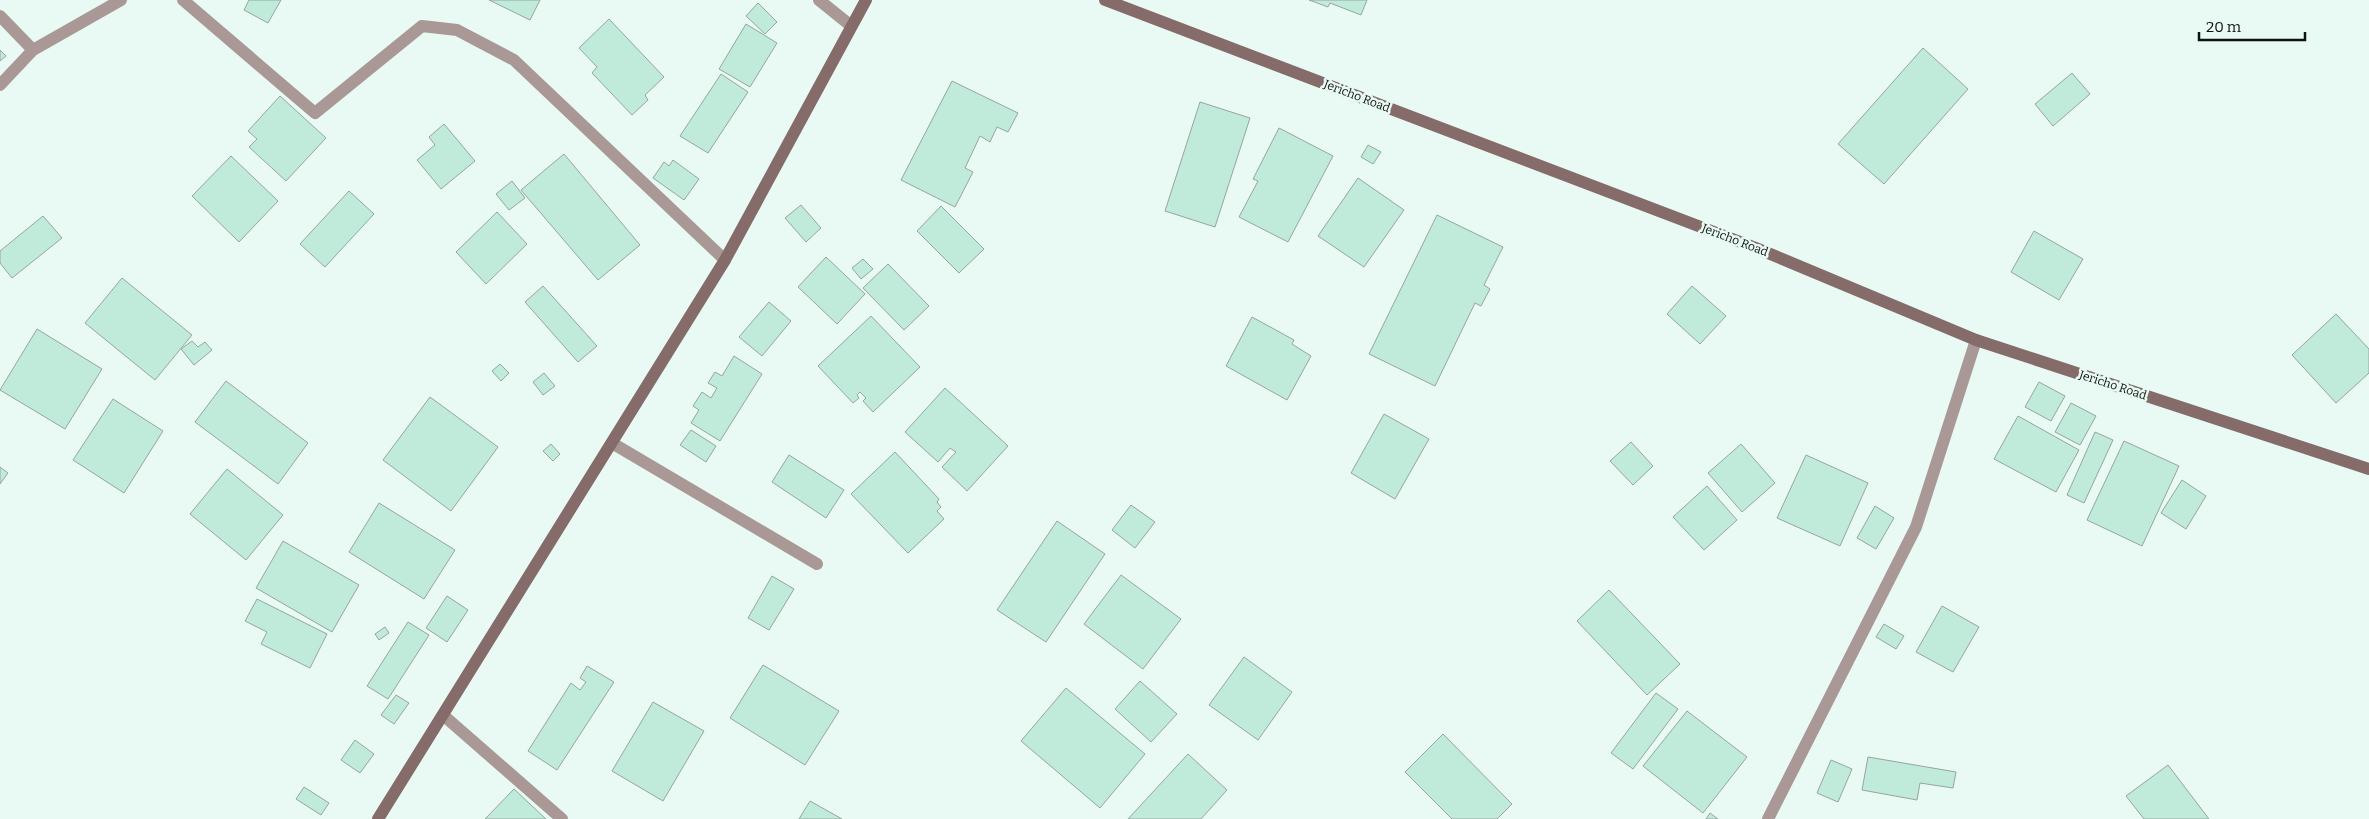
<svg xmlns="http://www.w3.org/2000/svg" width="2369" height="819" viewBox="0 0 2369 819" font-family="Bitter,serif">
	<rect width="100%" height="100%" fill="#e8faf3"/>
	<path fill="#c0eada" stroke="#95a69f" d="M249,0H281L268,23L244,10Z
		M489,0H540L530,20Z
		M1309,0H1367L1361,15L1330,3L1328,7Z
		M758,3L777,22L765,34L746,16Z
		M609,19L664,77L645,95L648,100L632,115L592,73L597,67L579,48Z
		M746,24L777,43L750,87L719,69Z
		M1923,48L1968,89L1884,184L1838,144Z
		M0,50L6,56L0,61Z
		M2072,73L2090,94L2053,126L2035,104Z
		M721,74L748,92L708,153L680,136Z
		M952,81L1018,113L1008,132L997,127L990,142L980,136L965,168L973,172L955,207L901,180Z
		M280,96L326,138L286,181L249,147L257,139L248,131Z
		M1200,102L1250,118L1215,227L1165,211Z
		M444,124L475,161L441,189L417,160L435,145L429,137Z
		M1279,128L1333,156L1288,242L1239,217L1258,181L1253,179Z
		M1368,145L1381,152L1373,164L1361,157Z
		M564,154L640,245L598,280L521,190Z
		M231,156L278,201L239,242L192,196Z
		M673,160L699,179L684,200L653,178L664,162L669,166Z
		M1358,178L1404,210L1364,267L1318,236Z
		M512,181L525,198L509,210L496,194Z
		M349,191L374,214L325,267L300,244Z
		M801,205L821,228L806,242L785,218Z
		M941,206L984,249L959,273L917,231Z
		M497,212L527,244L486,284L456,252Z
		M1437,215L1503,247L1484,285L1490,289L1481,306L1475,303L1435,386L1369,354Z
		M43,216L62,238L12,278L0,263V251Z
		M2034,231L2083,259L2059,300L2011,272Z
		M826,257L865,294L837,324L798,287Z
		M863,259L873,269L861,279L852,268Z
		M888,264L929,306L904,330L863,288Z
		M122,278L192,335L155,380L85,323Z
		M543,286L597,346L578,362L525,302Z
		M1692,286L1726,316L1700,344L1667,314Z
		M769,302L791,321L762,356L739,337Z
		M2336,314L2369,349V373L2336,403L2292,355Z
		M871,316L920,367L873,412L863,401L866,398L860,392L857,395L859,398L853,403L818,366Z
		M1252,317L1294,340L1292,344L1311,356L1287,400L1226,366Z
		M37,329L102,369L65,429L0,390Z
		M192,341L198,347L205,342L212,350L194,365L181,349Z
		M734,356L762,374L720,441L691,423L699,410L693,406L702,392L711,398L717,388L708,383L715,372L722,376Z
		M500,364L509,373L501,381L492,371Z
		M544,373L555,386L543,395L533,382Z
		M226,381L308,443L278,484L195,422Z
		M2039,382L2065,396L2051,421L2025,407Z
		M945,388L1008,446L967,491L942,467L956,452L950,448L938,462L905,432Z
		M430,397L498,447L451,511L383,460Z
		M113,399L163,431L124,493L73,460Z
		M2071,403L2096,416L2080,445L2055,432Z
		M1384,414L1429,439L1395,499L1351,473Z
		M2018,416L2079,450L2056,492L1994,459Z
		M691,430L716,446L706,462L680,445Z
		M2095,432L2113,440L2084,503L2067,495Z
		M2124,441L2179,466L2142,546L2087,520Z
		M1631,442L1653,466L1633,485L1610,461Z
		M551,444L560,454L553,461L543,451Z
		M1741,444L1775,483L1742,512L1708,473Z
		M895,452L939,499L937,502L941,507L937,511L944,519L908,553L851,494Z
		M789,455L844,490L826,518L772,482Z
		M1806,455L1868,483L1840,546L1777,518Z
		M0,467L8,473L0,484Z
		M227,469L283,515L246,560L190,514Z
		M2182,480L2206,496L2186,529L2161,513Z
		M1707,486L1737,520L1704,550L1673,517Z
		M379,503L455,550L424,599L349,552Z
		M1131,505L1155,522L1135,548L1112,530Z
		M1875,506L1894,518L1876,549L1857,538Z
		M1057,521L1105,554L1046,642L997,610Z
		M283,541L359,585L332,632L256,588Z
		M1121,575L1181,619L1143,669L1084,624Z
		M772,576L794,589L769,630L748,618Z
		M1609,590L1680,664L1647,695L1577,621Z
		M447,596L468,610L447,642L426,628Z
		M257,599L327,634L310,668L261,644L267,632L245,621Z
		M1942,606L1979,627L1953,672L1916,652Z
		M408,622L429,635L388,699L367,686Z
		M1884,624L1904,636L1896,649L1876,637Z
		M385,627L389,633L379,640L375,634Z
		M1244,657L1292,692L1258,740L1209,705Z
		M763,665L839,711L805,765L730,718Z
		M587,666L614,682L557,770L528,751L571,683L580,690L586,682L580,678Z
		M1140,681L1177,714L1151,742L1115,709Z
		M1066,688L1145,754L1100,808L1021,741Z
		M1656,693L1678,709L1633,769L1611,753Z
		M396,695L409,703L394,724L381,715Z
		M653,702L704,731L663,801L612,771Z
		M1687,711L1747,757L1703,813L1643,766Z
		M1443,734L1512,804L1497,819H1452L1405,772Z
		M355,740L374,754L360,773L341,760Z
		M1188,754L1227,790L1201,819H1128Z
		M1868,757L1956,772L1953,788L1920,783L1917,800L1862,790Z
		M1831,760L1852,769L1838,802L1817,793Z
		M2168,765L2209,819H2144L2126,796Z
		M304,787L329,803L321,815L296,799Z
		M514,789L546,819H485Z
		M810,801L842,819H799Z
		M1710,813L1718,819H1706Z"/>
	<g fill="none" stroke-linecap="round" stroke-linejoin="round">
		<path stroke="#aa9896" stroke-width="12" d="M183,0L315,113L422,26L457,30L514,60L725,260
			M819,0L850,25
			M0,16L33,50
			M0,85L33,50L121,0
			M612,443L817,564
			M443,715L562,819
			M1768,819L1916,527L1976,340"/>
		<path stroke="#856b69" stroke-width="12" d="M1105,0L1756,248L1976,340L2369,469
			M378,819L725,260L866,0"/>
	</g>
	<g text-anchor="middle" stroke-width="5" stroke-linejoin="round" paint-order="stroke">
		<g font-size="12" fill="#0d1310" stroke="#e8faf3">
			<text transform="translate(1357 96) rotate(21)" y="4">Jericho Road</text>
			<text transform="translate(1735 240) rotate(21)" y="4">Jericho Road</text>
			<text transform="translate(2113 385) rotate(18)" y="4">Jericho Road</text>
		</g>
	</g>
	<path d="M2199 32v8h106v-8" fill="none" stroke="#0d1310" stroke-width="2.5"/>
	<text x="2206" y="32" font-size="15" fill="#0d1310" stroke="#e8faf3" stroke-width="4" paint-order="stroke">20 m</text>
</svg>
